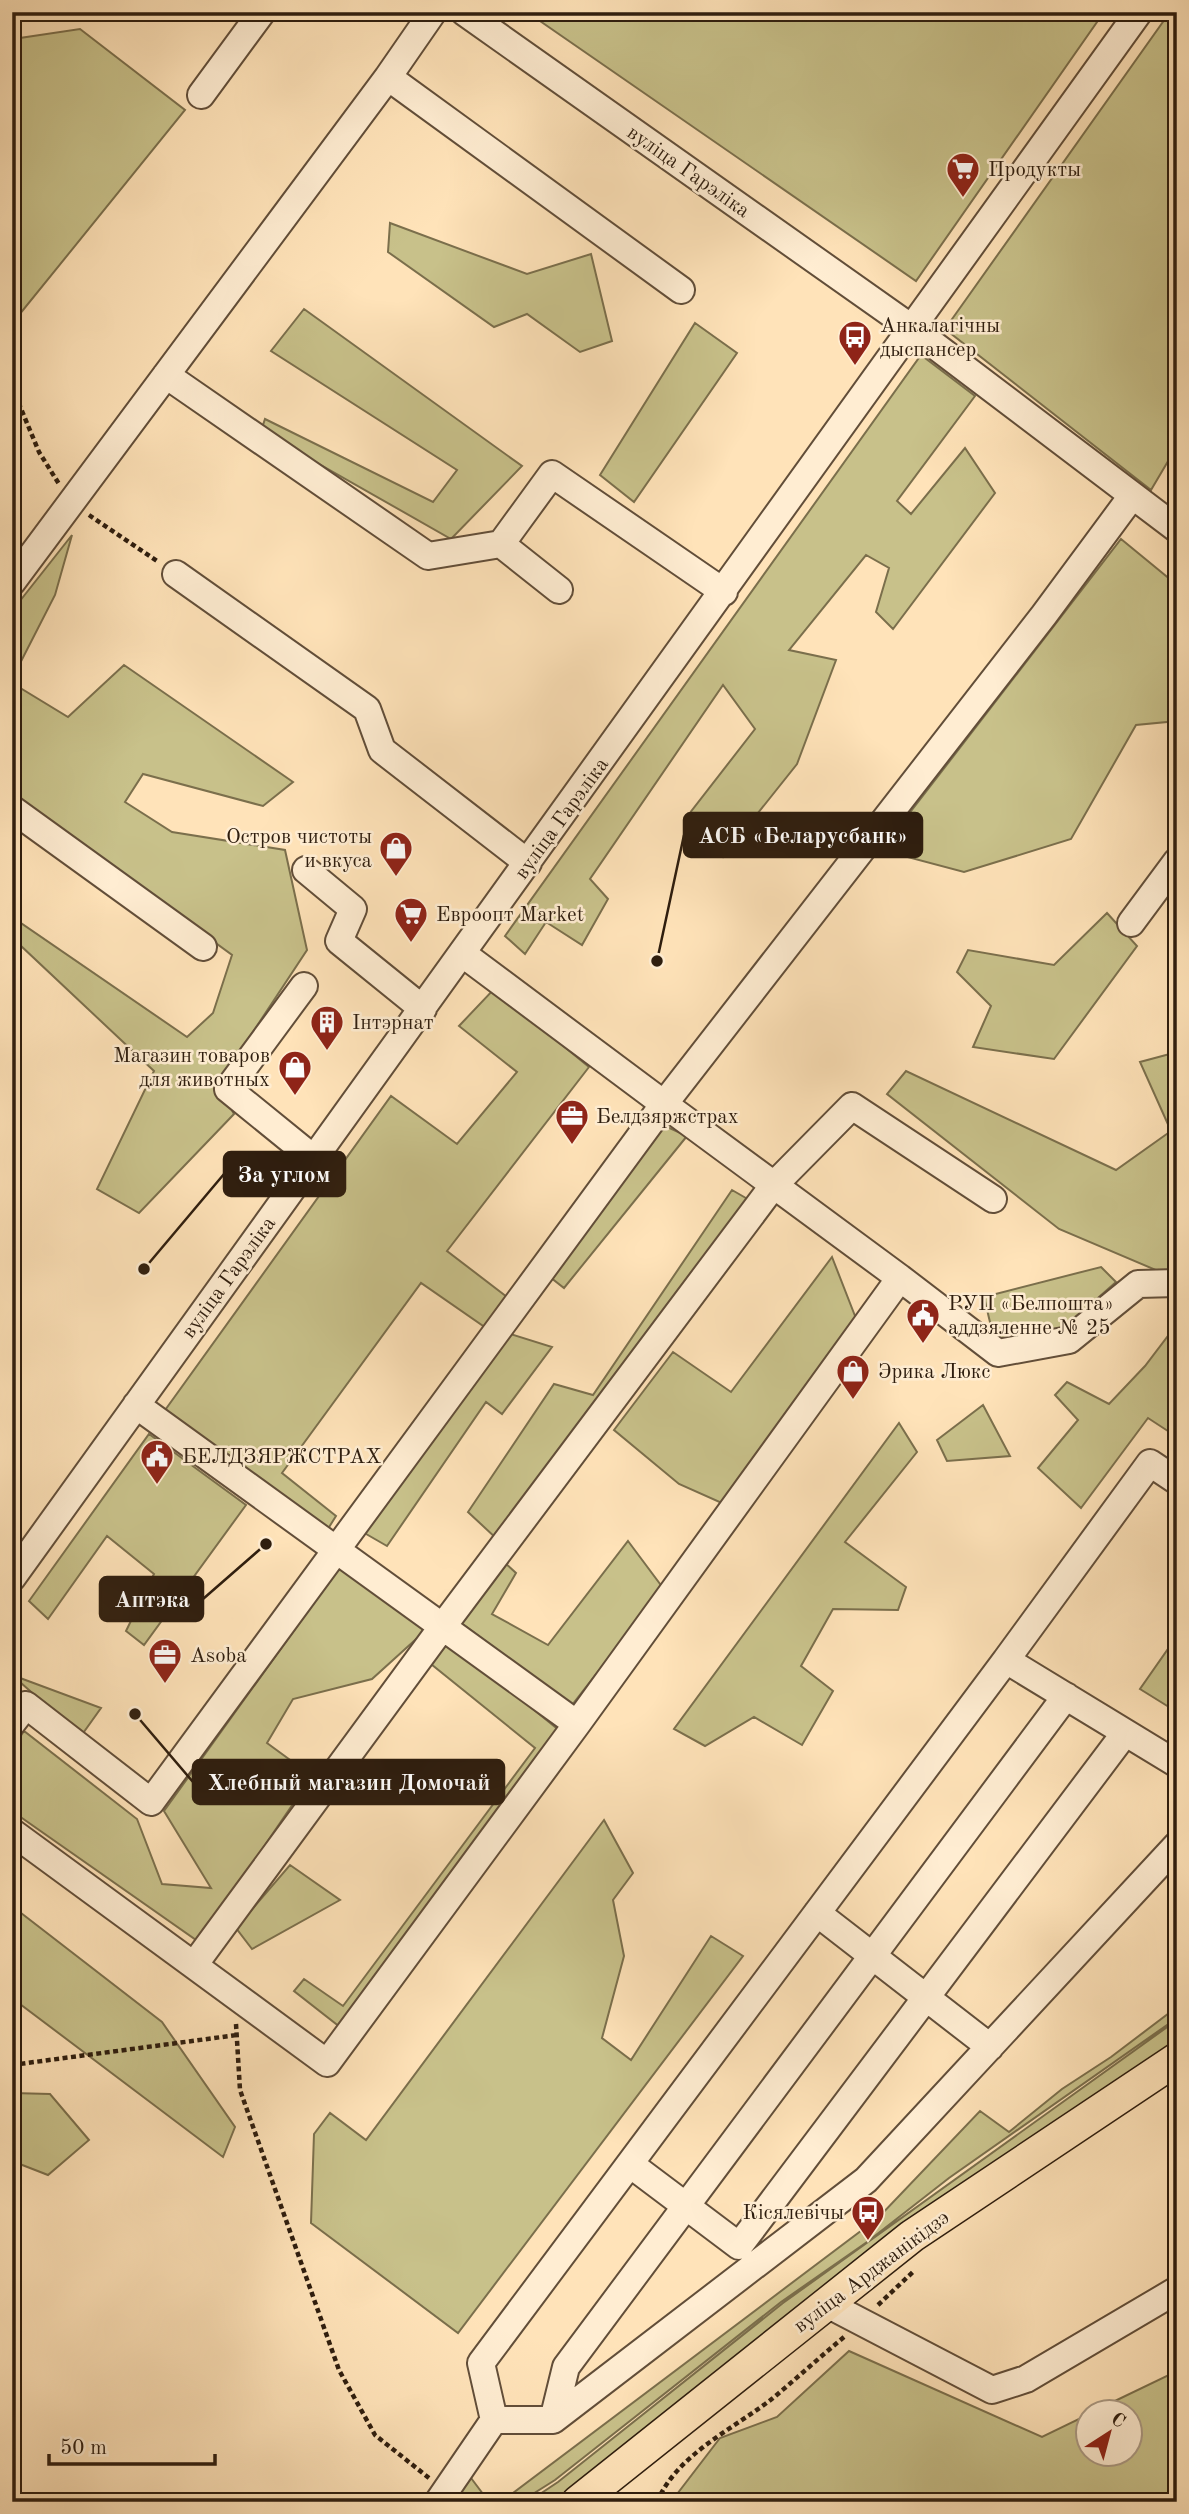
<svg xmlns="http://www.w3.org/2000/svg" width="1189" height="2514" viewBox="0 0 1189 2514" font-family="'Old Standard TT',serif">
	<rect width="100%" height="100%" fill="#ffe3b9"/>
	<filter id="stains"><feTurbulence type="fractalNoise" baseFrequency=".00286" numOctaves="4"/><feColorMatrix values="0 0 0 0 .2 0 0 0 0 .09 0 0 0 0 .02 0 0 0 .5 -.17"/></filter>
	<radialGradient id="worn" r=".72"><stop offset=".6" stop-color="#630" stop-opacity="0"/><stop offset="1" stop-color="#630" stop-opacity=".3"/></radialGradient>
	<path fill="#c8c18a" stroke="#7b6f4c" stroke-width="2" d="M527,12H1104L916,281Z
		M1170,12H1177V446L1151,490L945,329Z
		M80,29L185,110L15,320L12,317V45L20,38Z
		M390,223L527,274L591,254L612,341L580,352L527,314L494,327L388,252Z
		M304,309L522,466L451,539L261,431L265,419L433,502L457,470L271,351Z
		M695,323L737,353L634,502L600,475Z
		M921,355L975,396L897,501L911,514L965,448L995,493L893,629L876,612L889,568L866,555L789,650L836,660L797,764L723,857L686,818L755,729L723,685L590,879L608,899L582,945L546,922L525,954L505,936Z
		M72,535L55,595L12,679V611Z
		M1121,539L1177,585V721L1136,725L1071,839L964,872L881,850Z
		M124,665L293,782L263,806L143,774L125,802L172,832L285,850L307,950L218,1085L234,1114L139,1213L97,1189L154,1071L21,946L12,949V917L187,1037L213,1013L232,955L12,794V683L68,717Z
		M1107,913L1137,946L1054,1059L973,1047L991,1006L957,972L968,950L1054,965Z
		M494,989L589,1067L447,1251L507,1297L489,1330L421,1283L282,1473L336,1516L326,1532L163,1413L391,1096L457,1144L517,1072L459,1026Z
		M1177,1052V1279L1059,1229L887,1094L906,1071L1116,1170L1171,1131L1140,1062Z
		M663,1125L687,1136L564,1288L550,1277Z
		M732,1190L751,1201L498,1540L468,1512L554,1384L593,1395Z
		M832,1257L857,1321L724,1504L679,1484L614,1430L673,1352L731,1392Z
		M1101,1267L1116,1282L1057,1334L994,1339L984,1297Z
		M1177,1324V1437L1148,1418L1081,1508L1038,1468L1078,1420L1055,1395L1067,1382L1109,1404L1145,1366Z
		M507,1333L552,1347L502,1414L486,1402L387,1546L361,1531Z
		M983,1405L1010,1456L947,1461L937,1440Z
		M899,1423L917,1452L845,1542L906,1587L898,1610L833,1609L801,1666L833,1691L802,1745L754,1717L705,1746L674,1729Z
		M149,1434L246,1505L144,1645L126,1631L154,1574L107,1536L48,1619L29,1601Z
		M628,1541L663,1588L572,1705L461,1623L504,1562L516,1573L492,1614L548,1645Z
		M341,1565L425,1631L372,1679L293,1699L267,1743L312,1776L199,1942L12,1811V1749L24,1731L137,1819L162,1884L211,1888L164,1811Z
		M1177,1636V1712L1140,1689Z
		M448,1640L560,1731L340,2027L294,1991L304,1979L343,2006L535,1748L431,1664Z
		M12,1675L101,1708L81,1736Z
		M604,1820L633,1873L613,1900L624,1956L602,2038L631,2060L711,1936L743,1956L458,2333L311,2223L314,2134L330,2113L366,2140Z
		M290,1865L340,1900L252,1949L236,1928Z
		M12,1906L162,2022L235,2127L223,2157L12,1998Z
		M1177,2007V2018L949,2178L867,2242L781,2302L555,2480L520,2502H501L878,2218L980,2111L1009,2132L1062,2089L1111,2057Z
		M1177,2020V2059L578,2502H528L558,2482L783,2303Z
		M12,2093L50,2094L89,2140L48,2175L12,2161Z
		M849,2351L1042,2437L1087,2415L1088,2454H1130V2412H1092L1177,2371V2502H671L720,2438L777,2417Z
		M462,2466L489,2502H438Z"/>
	<g fill="none" stroke-linecap="round" stroke-linejoin="round">
		<defs>
			<path id="minor" d="M464,12L913,329L1177,529
				M388,77L433,12
				M201,95L262,12
				M166,375L428,556L501,544
				M176,574L367,709L382,750L528,863
				M12,582L388,77L681,290
				M559,590L501,544L552,474L724,592
				M12,809L203,947
				M306,870L353,909L339,941L423,1009
				M1131,923L1177,861
				M463,954L664,1104L1044,615L1132,496
				M304,986L228,1089L313,1158
				M900,1278L998,1353L1069,1340L1138,1284L1177,1283
				M136,1405L577,1724
				M12,1578L1139,12
				M1006,1660L1150,1463L1177,1481
				M12,1723L26,1705L151,1802L664,1104L900,1278L577,1724L327,2063L12,1832
				M817,1913L990,2047
				M194,1965L443,1626L773,1186L852,1106L993,1199
				M630,2164L739,2246L1125,1733
				M827,2304L992,2390L1026,2379L1177,2290
				M494,2420H553L866,2180L1177,1845
				M553,2420L566,2367L1066,1696
				M438,2502L494,2420L481,2363L1006,1660L1177,1764"/>
			<path id="major" d="M578,2502L912,2236L1177,2059"/>
		</defs>
		<use href="#minor" stroke="#624e39" stroke-width="30"/>
		<use href="#major" stroke="#2e1d0e" stroke-width="35"/>
		<path stroke="#2e1d0e" stroke-width="4.5" stroke-dasharray="5 3.5" stroke-linecap="butt" d="M12,387L39,452L59,484
			M89,515L157,561
			M236,2024L240,2090L339,2370L375,2435L429,2478
			M12,2065L237,2035
			M878,2305L915,2270
			M657,2502C678,2453 734,2429 773,2398C797,2378 820,2357 844,2337"/>
		<use href="#minor" stroke="#ffedd2" stroke-width="26"/>
		<use href="#major" stroke="#ffe3b9" stroke-width="32"/>
	</g>
	<defs>
		<symbol id="supermarket-pin" viewBox="-11 -11 22 30"><path d="M0 17L-7.5 6A9.5 9.5 0 1 1 7.5 6Z" fill="#8f2418" stroke="#ffedd2"/><path d="M-6-5.5h2.5l.6 2H6L4.5 2H-2.5L-4.4-4H-6ZM-1.5 3.2a1.3 1.3 0 1 0 .1 0ZM3 3.2a1.3 1.3 0 1 0 .1 0Z" fill="#fff"/></symbol>
		<symbol id="bus-pin" viewBox="-11 -11 22 30"><path d="M0 17L-7.5 6A9.5 9.5 0 1 1 7.5 6Z" fill="#8f2418" stroke="#ffedd2"/><path d="M-5-6H5V4H4V6H2V4H-2V6H-4V4H-5ZM-3.5-4V0h7V-4ZM-3.5 1.2v1.5H-2V1.2ZM2 1.2v1.5H3.5V1.2Z" fill="#fff"/></symbol>
		<symbol id="shop-pin" viewBox="-11 -11 22 30"><path d="M0 17L-7.5 6A9.5 9.5 0 1 1 7.5 6Z" fill="#8f2418" stroke="#ffedd2"/><path d="M-5-2.5h2.3a2.7 3.5 0 0 1 5.4 0H5L5.5 6h-11ZM-1.5-2.5h3a1.5 2.3 0 0 0-3 0Z" fill="#fff"/></symbol>
		<symbol id="building-pin" viewBox="-11 -11 22 30"><path d="M0 17L-7.5 6A9.5 9.5 0 1 1 7.5 6Z" fill="#8f2418" stroke="#ffedd2"/><path d="M-4-6H4V6H1V3H-1V6H-4ZM-2.5-4.3h1.7v1.8h-1.7ZM.8-4.3h1.7v1.8H.8ZM-2.5-1h1.7V.8h-1.7ZM.8-1h1.7V.8H.8Z" fill="#fff"/></symbol>
		<symbol id="office-pin" viewBox="-11 -11 22 30"><path d="M0 17L-7.5 6A9.5 9.5 0 1 1 7.5 6Z" fill="#8f2418" stroke="#ffedd2"/><path d="M-6-3h4V-5.5h4V-3h4V5H-6ZM-1-4.5V-3h2v-1.5ZM-6 0V1H6V0Z" fill="#fff"/></symbol>
		<symbol id="civic-pin" viewBox="-11 -11 22 30"><path d="M0 17L-7.5 6A9.5 9.5 0 1 1 7.5 6Z" fill="#8f2418" stroke="#ffedd2"/><path d="M-.6-6.5H3V-4.5H.6V-3L4-1V1h2V6H-6V1h2V-1L-.6-3ZM-1.2 2.5V6h2.4V2.5Z" fill="#fff"/></symbol>
	</defs>
	<g fill-rule="evenodd">
		<use href="#supermarket-pin" x="944" y="150" width="38" height="52"/>
		<use href="#bus-pin" x="836" y="318" width="38" height="52"/>
		<use href="#shop-pin" x="377" y="829" width="38" height="52"/>
		<use href="#supermarket-pin" x="392" y="895" width="38" height="52"/>
		<use href="#building-pin" x="308" y="1003" width="38" height="52"/>
		<use href="#shop-pin" x="276" y="1048" width="38" height="52"/>
		<use href="#office-pin" x="553" y="1097" width="38" height="52"/>
		<use href="#civic-pin" x="904" y="1296" width="38" height="52"/>
		<use href="#shop-pin" x="834" y="1352" width="38" height="52"/>
		<use href="#civic-pin" x="138" y="1437" width="38" height="52"/>
		<use href="#office-pin" x="146" y="1636" width="38" height="52"/>
		<use href="#bus-pin" x="849" y="2193" width="38" height="52"/>
	</g>
	<g text-anchor="middle" stroke-width="5" stroke-linejoin="round" paint-order="stroke">
		<g font-size="21" fill="#2e1d0e" stroke="#ffedd2" text-anchor="start">
			<text x="988" y="176">Продукты</text>
			<text x="880" y="332">Анкалагічны<tspan x="880" dy="24">дыспансер</tspan></text>
			<text x="372" y="843" text-anchor="end">Остров чистоты<tspan x="372" dy="24">и вкуса</tspan></text>
			<text x="436" y="921">Евроопт Market</text>
			<text x="352" y="1029">Інтэрнат</text>
			<text x="270" y="1062" text-anchor="end">Магазин товаров<tspan x="270" dy="24">для животных</tspan></text>
			<text x="596" y="1123">Белдзяржстрах</text>
			<text x="948" y="1310">РУП «Белпошта»<tspan x="948" dy="24">аддзяленне № 25</tspan></text>
			<text x="878" y="1378">Эрика Люкс</text>
			<text x="182" y="1463">БЕЛДЗЯРЖСТРАХ</text>
			<text x="190" y="1662">Asoba</text>
			<text x="844" y="2219" text-anchor="end">Кісялевічы</text>
		</g>
		<g font-size="21" fill="#2e1d0e" stroke="#ffedd2">
			<text transform="translate(689 171) rotate(35)" y="7">вуліца Гарэліка</text>
			<text transform="translate(561 818) rotate(-54)" y="7">вуліца Гарэліка</text>
			<text transform="translate(228 1277) rotate(-54)" y="7">вуліца Гарэліка</text>
			<text transform="translate(871 2271) rotate(-37)" y="7">вуліца Арджанікідзэ</text>
		</g>
	</g>
	<path fill="none" stroke="#2e1d0e" stroke-width="2.5" d="M657 961L684 835M144 1269L224 1174M266 1544L203 1599M135 1714L193 1782"/>
	<g fill="#2e1d0e" stroke="#ffedd2" stroke-width="2.5">
		<circle cx="657" cy="961" r="7"/>
		<circle cx="144" cy="1269" r="7"/>
		<circle cx="266" cy="1544" r="7"/>
		<circle cx="135" cy="1714" r="7"/>
	</g>
	<g fill="#2e1d0e" stroke="#2e1d0e" stroke-width="2.5">
		<rect x="684" y="813" width="238" height="44" rx="7"/>
		<rect x="224" y="1152" width="121" height="44" rx="7"/>
		<rect x="100" y="1577" width="103" height="44" rx="7"/>
		<rect x="193" y="1760" width="311" height="44" rx="7"/>
	</g>
	<g font-size="23" text-anchor="middle" font-weight="bold" fill="#fff">
		<text x="803" y="843">АСБ «Беларусбанк»</text>
		<text x="284" y="1182">За углом</text>
		<text x="152" y="1607">Аптэка</text>
		<text x="349" y="1790">Хлебный магазин Домочай</text>
	</g>
	<rect width="1189" height="2514" fill="none" stroke="#ffe3b9" stroke-width="42"/>
	<rect x="14" y="14" width="1161" height="2486" fill="none" stroke="#2e1d0e" stroke-width="3.5"/>
	<rect x="21" y="21" width="1147" height="2472" fill="none" stroke="#2e1d0e" stroke-width="2"/>
	<g transform="translate(1109 2433) rotate(36)"><circle r="33" fill="#ffedd2" stroke="#ab9a84" stroke-width="2"/>
	<path d="M0-5L12 26L0 18L-12 26Z" fill="#8f2418"/>
	<text y="-10" font-size="19" font-weight="bold" text-anchor="middle" fill="#2e1d0e">С</text>
	</g>
	<path d="M49 2454v10h166v-10" fill="none" stroke="#2e1d0e" stroke-width="3.5"/>
	<text x="60" y="2454" font-size="21" fill="#2e1d0e" stroke="#ffedd2" stroke-width="5" paint-order="stroke">50 m</text>
	<rect width="100%" height="100%" filter="url(#stains)"/>
	<rect width="100%" height="100%" fill="url(#worn)"/>
</svg>
